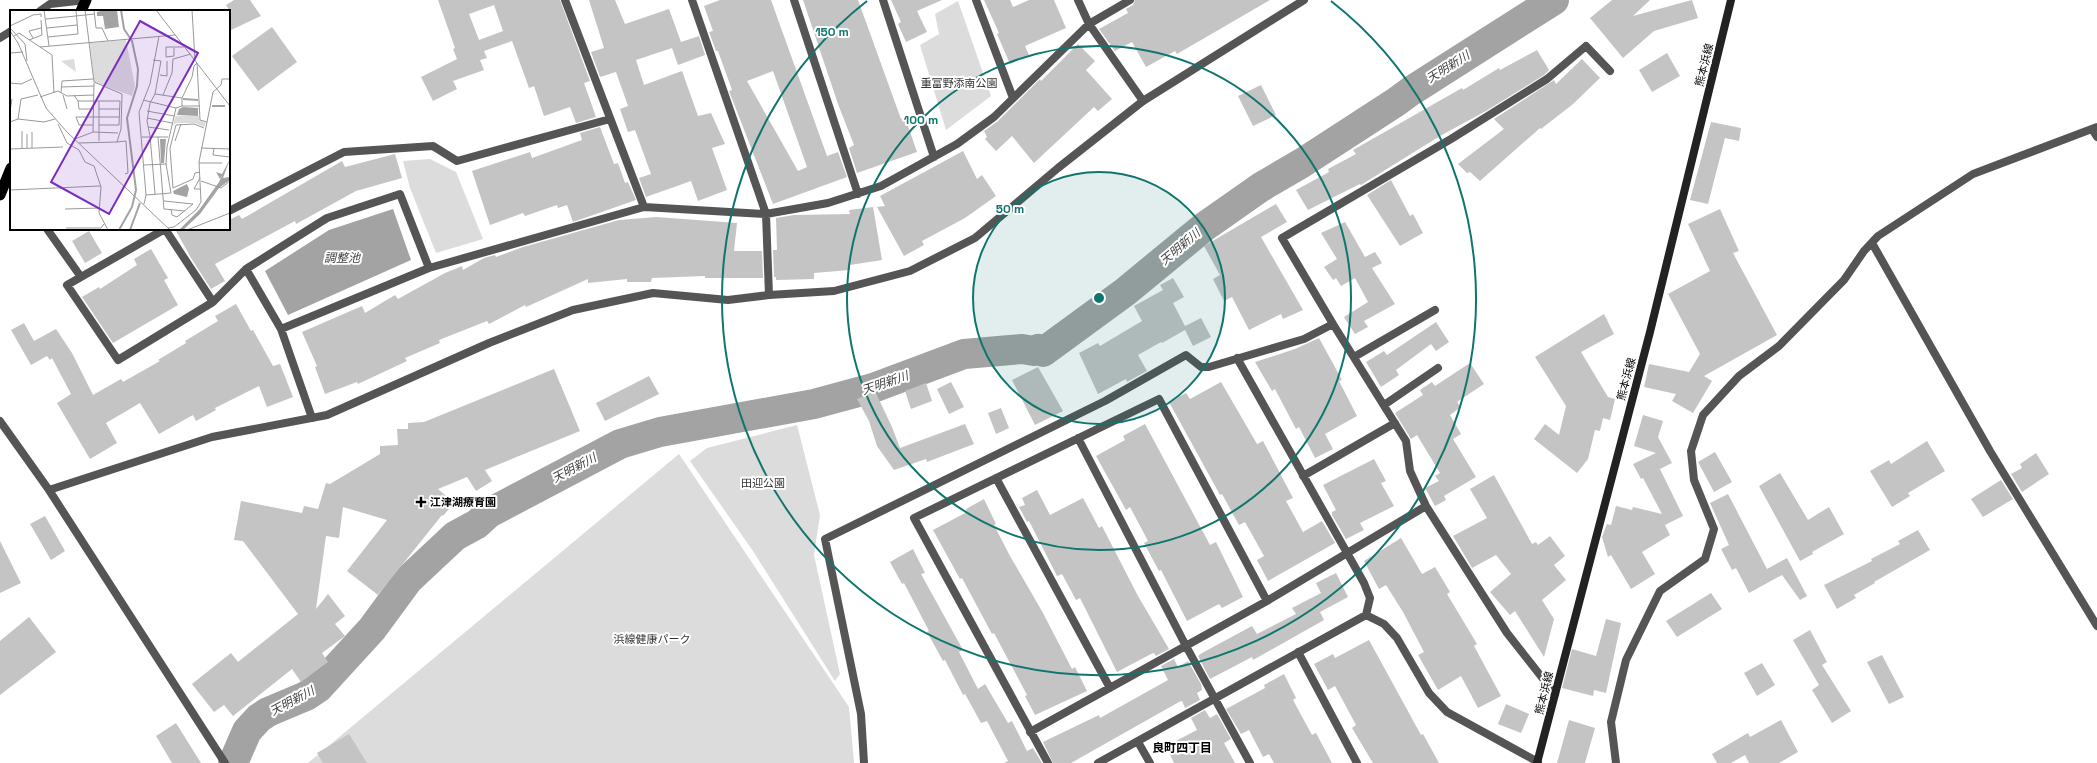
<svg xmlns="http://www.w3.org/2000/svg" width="2097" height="763" viewBox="0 0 2097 763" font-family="'Space Grotesk','Noto Sans JP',sans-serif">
	<rect width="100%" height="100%" fill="#fff"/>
	<path fill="#dcdcdc" d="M958,1L991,96L946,130L920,45L939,34L935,14Z
		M430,159L456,172L483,239L436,253L410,188L403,161Z
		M797,425L820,515L814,555L840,674L835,681L753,551L690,461L707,448Z
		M679,454L849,707L854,763H308Z"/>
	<path fill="#a3a3a3" d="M393,209L411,260L288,315L265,271L329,230Z"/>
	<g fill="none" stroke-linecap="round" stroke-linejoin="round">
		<path stroke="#a3a3a3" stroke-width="30" d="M233,763L247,731L259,718L268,712L306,696L318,688L372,629L408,580L455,536L477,524L489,513L620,444L660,432L814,404L873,388L964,354L1022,349L1034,351L1038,349L1043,352L1125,292L1204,227L1261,187L1302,163L1396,102L1411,91L1554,0"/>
	</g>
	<path fill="#c4c4c4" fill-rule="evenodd" d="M234,0H250L261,16L229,31V10L226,5Z
		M438,0H560L590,81L584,83L596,117L576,123L570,107L544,116L534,86L529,88L512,41L484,51L487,58L480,60L484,70L453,81L457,89L433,101L421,77L457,59L453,49L455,48ZM494,5L503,31L479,40L469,14Z
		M589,0H615L625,24L669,9L681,42L699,36L705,55L678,65L672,48L636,60L644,85L682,71L698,116L711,113L725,144L712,148L727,190L698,201L691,181L646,197L639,178L651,174L635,130L628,132L620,109L628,106L616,72L600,77L591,52L604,48Z
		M720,0H771L827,156L838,152L847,177L773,204L729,91L732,90L718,51H716L709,32L713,31L704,6ZM773,71L807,167L798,171L747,81Z
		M803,0H858L901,119L905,117L917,152L857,173L849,148L854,145L838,104Z
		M891,0H942L917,11L927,32L906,42L898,24L901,22Z
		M984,0H1010L1013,7L1029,0H1054L1066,28L1025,46L1029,55L1010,64L997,34L999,33Z
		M1135,0H1270L1177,54L1175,51L1146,67L1132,42L1115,51L1099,29L1128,13L1126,9L1133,5Z
		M1612,0H1650L1633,16L1692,0L1698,18L1654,31L1623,58L1590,18Z
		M272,27L297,62L258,91L232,56Z
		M1078,44L1095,61L1086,70L1112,99L1098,111L1094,107L1034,163L1012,136L996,151L985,139L987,137L984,131L998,121L1040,79L1041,81Z
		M1537,50L1549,70L1544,75L1486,111L1440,136L1361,185L1360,184L1308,210L1296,190L1329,172L1328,169L1356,154L1353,150L1462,88L1463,90L1499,68L1500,70Z
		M1667,53L1680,76L1652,92L1639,70Z
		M1582,59L1600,78L1573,104L1541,129L1540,128L1480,181L1470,172L1467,173L1458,164L1504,129L1494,119L1554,80L1556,84Z
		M1261,85L1276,115L1253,126L1238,96Z
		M1711,122L1741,128L1739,141L1725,138L1708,204L1690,200Z
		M600,127L614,164L618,163L625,183L628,182L636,200L573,222L567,205L558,208L557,205L525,216L523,213L490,225L472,171L530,152L532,158L582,140L580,133Z
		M963,151L977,179L982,175L996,196L965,218L922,241L924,245L904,256L877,207L885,206L880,196Z
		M395,154L402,178L356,191L296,224L295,221L215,264L225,281L211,289L191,258L175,229H229V220L239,215L242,219L342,161L345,167Z
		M1391,180L1410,216L1413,214L1423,233L1400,246L1367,195Z
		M1276,204L1287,222L1261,237L1303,310L1283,319L1281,314L1249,330L1232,297L1224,301L1213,279L1220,275L1204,246Z
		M873,207L882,260L850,265V270L814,273V279L776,280V277H774L773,250H777L776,218L794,215L850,214L849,210Z
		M1720,209L1739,251L1733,253L1777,335L1704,376L1712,381L1693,413L1672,401L1676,394L1644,387L1649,364L1689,372L1700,354L1668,294L1710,271L1688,224Z
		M656,217L737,223L734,251H762L763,278H705V276L652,278L651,282H627V279L588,283V279L526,307L525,305L489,324L487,321L439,340L440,343L405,358L407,361L358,384L357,382L325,394L315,367L317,366L302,332L362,306L365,313L395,295L398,299L445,273L462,266L463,270L484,258L495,255L496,257L523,247L619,220Z
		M1345,222L1365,257L1375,252L1382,263L1372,268L1395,304L1364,321L1368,327L1355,334L1344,317L1368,302L1355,278L1341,286L1336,278L1333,280L1324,267L1337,259L1321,233Z
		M89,231L102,253L85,263L72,241Z
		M151,249L168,278L164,280L178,305L113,343L82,297L99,287L100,289L137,265L134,259Z
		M1173,278L1184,297L1173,303L1185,326L1201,318L1211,337L1193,346L1185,330L1162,343L1161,342L1138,355L1147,371L1127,382L1126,379L1098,394L1079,353L1098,343L1100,346L1142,321L1134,306L1163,290L1160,285Z
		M236,304L251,331L253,330L273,366L280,364L293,397L267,407L259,386L215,408L216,410L196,421L193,415L159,434L140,403L106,423L117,443L90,459L57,403L71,394L52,358L50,360L47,356L31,365L11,330L24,323L34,341L56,329L72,353L93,395L121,379L123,382L160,361L158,360L186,343L185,341L218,321L215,316Z
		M1604,314L1614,334L1581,352L1608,397L1615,399L1610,420L1603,418L1600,431L1595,430L1588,459L1577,473L1534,439L1545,424L1559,435L1566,406L1535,357Z
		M1436,322L1449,342L1436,351L1431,344L1396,370L1399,375L1381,387L1366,362L1384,351L1387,355Z
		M1319,338L1342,380L1339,381L1357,416L1325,434L1333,449L1315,458L1299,427L1296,429L1275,389L1272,391L1255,362L1295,349Z
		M1470,363L1484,384L1457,402L1461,407L1450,415L1461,434L1453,439L1476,477L1444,496L1446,500L1435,506L1425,488L1439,481L1435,476L1440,473L1417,435L1411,439L1395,413L1423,395L1420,390L1432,382L1435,386Z
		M1038,367L1063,411L1035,425L1012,380Z
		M554,369L580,431L485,470L492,481L476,491L467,477L438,489L454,503L443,516L442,515L378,595L347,571L387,520L343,507L339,538L326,536L316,609L328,594L345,616L335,624L345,636L322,653L328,662L301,682L292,669L233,716L224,705L214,712L192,684L231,653L238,662L298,614L243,541L234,540L241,501L302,513L304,506L318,509L326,483L330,484L380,454V446L398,445L397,429H408V423L424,422Z
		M649,376L659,394L605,421L596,403Z
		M951,382L964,407L949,414L937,389Z
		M1221,382L1257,444L1263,441L1293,498L1286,501L1303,532L1322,521L1335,543L1268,581L1257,560L1264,556L1245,522L1239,525L1222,494L1220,495L1169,402L1186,393L1190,399Z
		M926,383L932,401L911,409L905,391Z
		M875,391L892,427L900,448L965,424L974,444L927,462L926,459L894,470L877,446L869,421L857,399Z
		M1001,408L1009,428L996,434L988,413Z
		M1643,415L1663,421L1658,437L1672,463L1660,469L1683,516L1665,525L1670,535L1642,552L1655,574L1631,589L1611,555L1608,557L1602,537L1607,524L1611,525L1616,506L1632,510L1633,507L1662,514L1643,478L1641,479L1633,464L1656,453L1634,446Z
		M1145,424L1210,545L1216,542L1243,597L1222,608L1219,604L1187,621L1161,570L1159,571L1144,543L1148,541L1130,507L1126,510L1096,456L1125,440L1123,436Z
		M1927,441L1945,471L1908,493L1910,496L1892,507L1870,471L1889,460L1891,464Z
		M1715,452L1732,482L1714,492L1698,462Z
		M2036,453L2049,474L2022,492L2011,474L2022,468L2020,464Z
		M1374,459L1386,481L1381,483L1394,506L1360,523L1364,530L1346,539L1332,515V512L1336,510L1323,485Z
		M1780,473L1808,520L1829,507L1844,534L1812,552L1813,554L1800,561L1759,486Z
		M1494,475L1532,544L1536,542L1538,545L1550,536L1565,556L1554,565L1566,580L1542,600L1554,619L1544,657L1515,611L1510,615L1490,592L1511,574L1496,555L1472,568L1453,536L1487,518L1470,489Z
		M2001,480L2013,499L1983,517L1971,499Z
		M1037,490L1050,515L1083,498L1099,528L1102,526L1138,596L1169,649L1156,656L1154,653L1151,654L1117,672L1080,598L1076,600L1062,574L1057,576L1029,521L1027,522L1019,507L1025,505L1022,498Z
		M1728,494L1767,569L1787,558L1807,596L1800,600L1782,575L1749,593L1736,568L1732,570L1721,549L1729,545L1710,503Z
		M984,499L996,524L994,525L1010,556L1043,613L1072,669L1075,667L1087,691L1035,715L1025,696L1027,695L994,633L992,634L962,578L960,579L933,530L967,512L966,509Z
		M45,516L65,551L51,560L30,524Z
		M1918,530L1930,550L1874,582L1875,583L1854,595L1856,598L1837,609L1824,585L1872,561L1871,559L1900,544L1898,541Z
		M1401,538L1422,574L1435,567L1450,592L1447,594L1477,644L1474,646L1501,696L1478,708L1461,676L1438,690L1418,655L1424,652L1403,612L1386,585L1379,589L1364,561Z
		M0,541L21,583L0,593Z
		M913,549L925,573L921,574L963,650L959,652L978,689L985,684L1008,723L1012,721L1027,751L1033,748L1042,763H1004L1008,761L987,721L981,723L965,694L963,695L945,660L943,661L927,632L929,631L904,583L902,584L890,562Z
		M1336,573L1348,597L1320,612L1324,620L1253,660L1252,657L1210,679L1198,656L1202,653L1252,626L1257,634L1296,614L1292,608L1321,593L1316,583Z
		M1711,593L1722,609L1677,637L1666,621Z
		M29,617L56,652L0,695V641Z
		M1606,619L1621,623L1606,693L1594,690L1593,696L1562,688L1572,649L1596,656Z
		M1810,630L1827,662L1822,665L1851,711L1832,723L1812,690L1819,685L1793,640Z
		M1369,640L1421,735L1423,734L1439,763H1373L1352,728L1356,725L1335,686L1328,690L1314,664L1333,654L1335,658Z
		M1882,655L1904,697L1889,704L1867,662Z
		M1174,659L1178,667L1188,661L1201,684L1202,690L1197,693L1200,700L1185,708L1182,701L1179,702L1071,763H1053L1043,742L1099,715L1100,718L1168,680L1161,666Z
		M1762,663L1775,685L1757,696L1744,673Z
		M1284,674L1296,698L1293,700L1312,735L1316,733L1332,763H1274L1269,754L1263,757L1249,730L1241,734L1226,709L1265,688L1264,685Z
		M1506,704L1529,714L1521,733L1498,724Z
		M1205,710L1210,718L1217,714L1231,739L1224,743L1235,763H1174L1166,746L1197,730L1191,718Z
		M1569,720L1595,728L1585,763H1557Z
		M1781,720L1798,752L1779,763H1749L1745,755L1731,763H1717L1712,754L1748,733L1750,737Z
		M176,723L201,763H172L156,736Z
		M349,734L367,763H323L317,753Z"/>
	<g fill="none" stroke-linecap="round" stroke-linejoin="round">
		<path stroke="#555" stroke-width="8" d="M565,0L644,207L766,214L828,203L881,186L957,144L994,117L1089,24L1130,0
			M692,0L766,214L769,295
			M794,0L858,194
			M883,0L934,157
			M976,0L1013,98
			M1078,0L1089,24L1143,101
			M40,11L50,4L86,0
			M0,38L11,31
			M2092,129L2097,137
			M229,211L344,152L433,146L457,161L610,119
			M47,229L81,277
			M165,229L213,302L118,360L67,285Z
			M1872,243L1990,451L2097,626
			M246,269L327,218L400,194L429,268
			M213,302L246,269L281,329
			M1333,324L1282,238L1451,139L1547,79L1586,46L1610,71
			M1354,357L1435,310
			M1237,358L1364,583L1370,598L1366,615
			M1384,405L1438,368
			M312,418L281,329L429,268L644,207
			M1078,438L1186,646L1250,763
			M1303,476L1395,423
			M996,478L1110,688
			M1298,652L1357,763
			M1030,732L1267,601L1426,506
			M1138,742L1150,763
			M864,763L861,714L825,539L1105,401L1186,355L1201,367H1209L1304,339L1333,324L1406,441L1410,471L1426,506L1507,633L1555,694
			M1048,763L914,518L1159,399L1267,601
			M1098,763L1366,615L1384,624L1397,638L1429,693L1447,712L1538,762
			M1616,763L1611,722L1626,660L1660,591L1705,559L1714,529L1694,480L1691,451L1703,415L1739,376L1779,346L1844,280L1864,251L1878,236L1973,174L2097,127"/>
		<path stroke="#555" stroke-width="8" d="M0,421L49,490L225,763
			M49,490L212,437L327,415L489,343L573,310L653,293L728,300L769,295L834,291L910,271L975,238L1058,168L1143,101L1304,0"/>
		<path stroke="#222" stroke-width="8" d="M1537,763L1650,332L1731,0"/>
		<path stroke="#000" stroke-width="11" d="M81,11L86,0
			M0,195L11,168"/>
	</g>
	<circle cx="1099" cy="298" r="126" fill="#0f766e" fill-opacity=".12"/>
	<g fill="none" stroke="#0f766e" stroke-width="2">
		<circle cx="1099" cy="298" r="126"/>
		<circle cx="1099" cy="298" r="252"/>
		<path d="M1331 1A377 377 0 1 1 867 1"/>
	</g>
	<path fill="#000" stroke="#fff" stroke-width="1.5" d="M419 496h4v4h4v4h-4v4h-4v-4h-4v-4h4z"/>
	<g text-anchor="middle" stroke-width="4" stroke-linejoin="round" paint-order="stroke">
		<g font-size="11" fill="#000" stroke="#fff">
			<text transform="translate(1704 65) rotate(-76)" y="4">熊本浜線</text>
			<text transform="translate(1626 379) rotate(-75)" y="4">熊本浜線</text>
			<text transform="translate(1544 693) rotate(-76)" y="4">熊本浜線</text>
		</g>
		<g font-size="11" fill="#333" stroke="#fff">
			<text x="959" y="87">重富野添南公園</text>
			<text x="763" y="487">田迎公園</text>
			<text x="652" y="643">浜線健康パーク</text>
		</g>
		<g font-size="11" font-weight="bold" fill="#000" stroke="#fff" text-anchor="start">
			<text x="430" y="506">江津湖療育園</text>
		</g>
		<g font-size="12" font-style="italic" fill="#444" stroke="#fff">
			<text transform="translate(1448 67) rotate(-32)" y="4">天明新川</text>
			<text transform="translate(1180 247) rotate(-40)" y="4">天明新川</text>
			<text x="342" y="262">調整池</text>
			<text transform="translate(885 383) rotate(-19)" y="4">天明新川</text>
			<text transform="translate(574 468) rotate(-28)" y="4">天明新川</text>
			<text transform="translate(292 701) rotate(-28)" y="4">天明新川</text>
		</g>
		<g font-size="12" font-weight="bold" fill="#000" stroke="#fff">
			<text x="1182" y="752">良町四丁目</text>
		</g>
	</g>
	<g transform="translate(10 10)">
		<rect width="220" height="220" fill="#fff"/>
		<path d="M116,30L125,76L122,86L84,72L80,33ZM64,49L66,62L51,51ZM167,99L166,106H189V110L196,113L194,117L185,113H166L163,116Z" fill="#dcdcdc"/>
		<path d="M95,0H107L109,17L95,19L93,6H87V2ZM173,97L188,98V106L167,105L169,99ZM150,129H156L154,153H151ZM220,149L213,168L220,167V170L209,178L190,204L173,220H169L189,200L209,172L213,164L210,169L206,162L212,164ZM177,174L179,179L177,187L164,184L163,181Z" fill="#a3a3a3"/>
		<path fill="none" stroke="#a3a3a3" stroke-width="2" d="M173,89L188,90M202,96H215M109,220L122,197L126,180L117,108L127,76L128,59L122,31L114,19L111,0M120,220L130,193"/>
		<path fill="none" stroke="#999" stroke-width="1" d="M34,0L39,36M84,0L86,18H92L98,31M146,0L220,96M182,0L185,50M36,9L85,4M0,16L23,5L31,4V7M0,18L15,34L17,51M37,18L67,15M0,21L8,33L36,98L57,122L160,220M4,26L9,23L42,45L44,83M38,27L68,24L66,0M23,28L19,21L31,18M19,30L32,25L31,10M30,37L165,25M164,38V46L156,47V37H174M0,43L13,42M143,50L151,51L145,84M150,65L157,66V51M0,73L11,74L22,69M51,77L84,76M51,83L52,71L83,69M53,85L57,99M64,85L68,91H110L109,115H89M153,85L162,63L163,49L181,44M30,87L48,81L57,86L84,85M172,88L182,67L184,56L187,53L190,110L197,112M133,90L166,98L172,96M68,91L69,99H83M89,91V131M89,99H110M0,101L2,89M137,101L164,106M137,108L162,113M8,109L11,89L28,85M0,112L8,109L34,112L45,109M48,114L57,133L69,140L75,152L84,156L91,177L89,203L98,220M83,115H69L66,107H109M138,117L159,120M12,121V138M22,122V138M83,122L108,123M17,124V138M132,127H158M148,127L154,199L175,201M65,129L83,122L84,73M165,131L171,114M107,132L116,131L118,163L115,164M69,133L107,132L111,119L112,84L84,72L75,0M191,138L220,139M204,138L203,145L220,147V144M0,139L53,137M189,153H212M134,155L156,154M190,162L185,163L183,169L163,178L160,138L166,115L184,114L194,118M190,168L184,179H191M191,171L211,178L220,171M0,180L90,176M145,184L140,126L137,111L140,93L145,84L172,88V96H190M136,185L161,183L156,154L157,137L166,98M154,191L183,194L167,207L162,205L161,199M134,194L136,185L129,102L140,74L149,26M55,199L90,198M56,218H91L94,214M158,218L164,217L186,200L191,192L189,152L203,82L211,75L212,69H220M177,220L220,203"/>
		<path fill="#7b2cbf" fill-opacity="0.15" stroke="#7b2cbf" stroke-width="2" d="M130,11L188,43L99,204L41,172Z"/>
		<rect width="220" height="220" fill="none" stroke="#000" stroke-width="2"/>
	</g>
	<circle cx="1099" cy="298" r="6" fill="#0f766e" stroke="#fff" stroke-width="2"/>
	<g font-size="12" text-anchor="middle" font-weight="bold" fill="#0f766e" stroke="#fff" stroke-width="4" stroke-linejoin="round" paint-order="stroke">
		<text x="832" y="36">150 m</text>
		<text x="921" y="124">100 m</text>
		<text x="1010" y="213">50 m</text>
	</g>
</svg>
